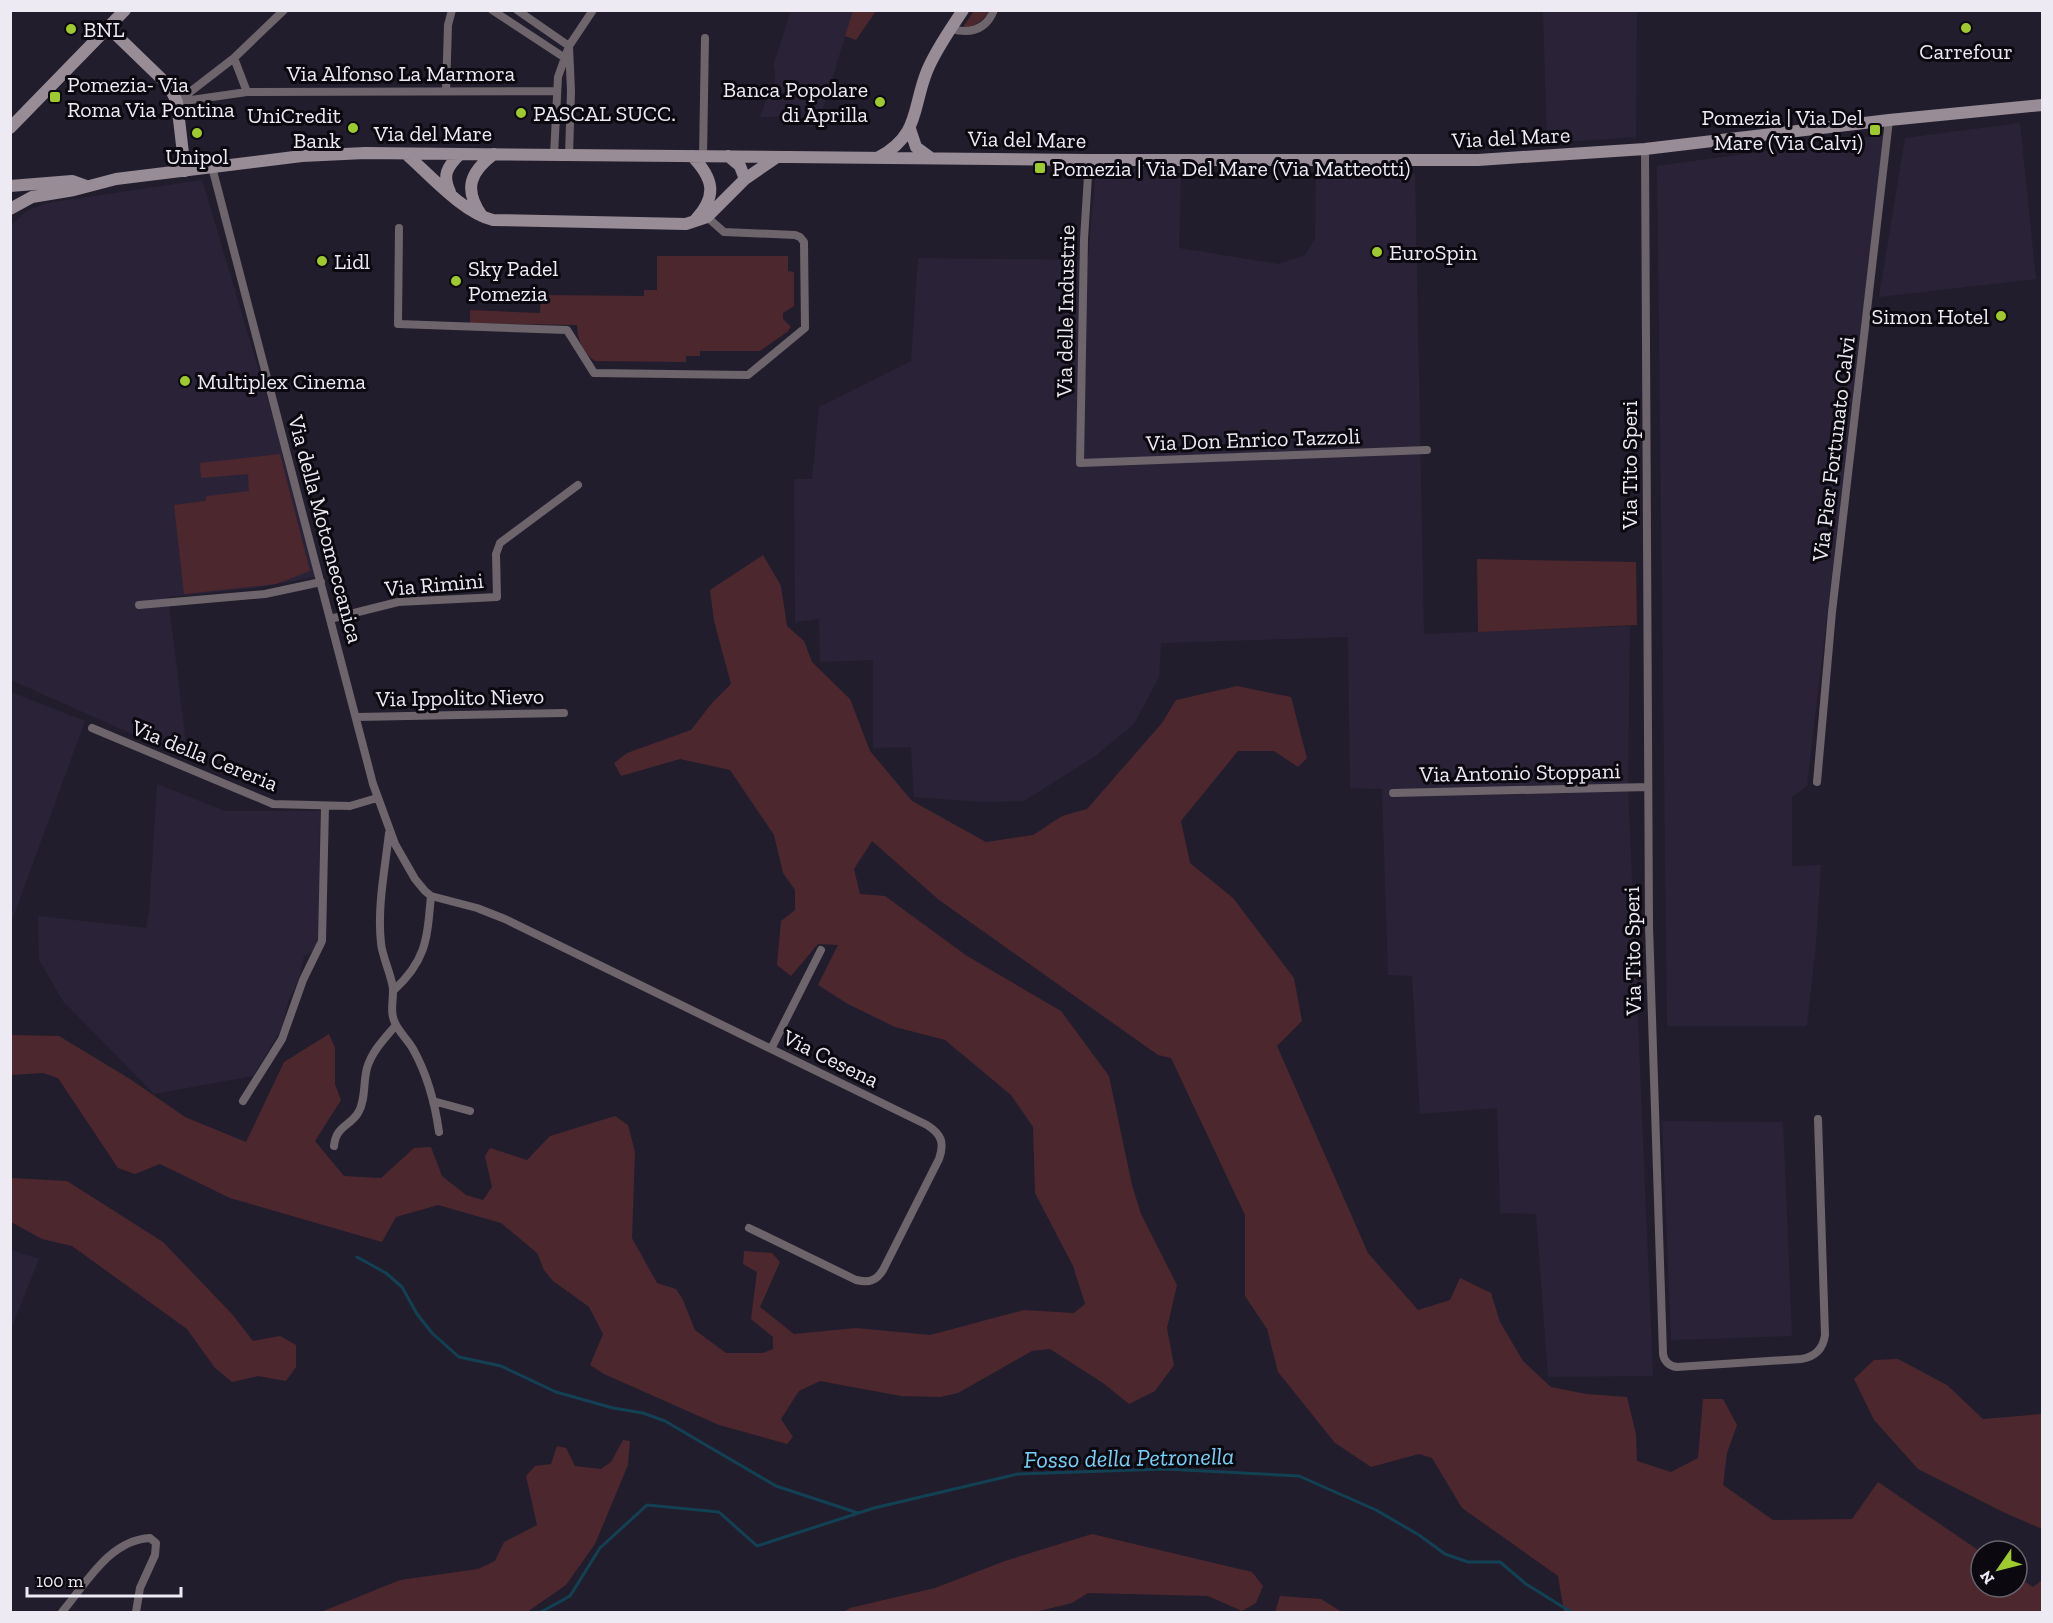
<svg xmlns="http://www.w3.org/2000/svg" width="2053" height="1623" viewBox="0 0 2053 1623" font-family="'Zilla Slab',serif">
	<rect width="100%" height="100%" fill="#221d2c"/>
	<path fill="#2a2338" d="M791,11H853L818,124L811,127L798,123V116L760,117L770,89L775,81V68L773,66Z
		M1543,11H1637L1636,137L1547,143Z
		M2020,123L2036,279L1879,297L1905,138Z
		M1884,135L1807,786L1792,797V866L1821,865L1816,943L1807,1026H1667L1657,166Z
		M1096,167L1181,171L1179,248L1279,264L1305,255L1315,239L1316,172L1415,173L1424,634L1630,626L1628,786L1653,1376L1548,1377L1536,1214L1500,1213L1497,1108L1420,1114L1412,976L1388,975L1382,789L1350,788L1348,637L1161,643L1159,677L1134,724L1094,757L1024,801L980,802L914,797L911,747L873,748V660L820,662L819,619L795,622L794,479H812L819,407L911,361L918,258L1088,260Z
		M202,180L284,455L315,577L255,588L168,597L188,759L11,680L10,226L27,211L47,203Z
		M11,692L85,721L11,923Z
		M157,784L225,811H320L319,943L314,951L304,956L299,978L288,1002L282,1028L253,1076L154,1094L63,1001L39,960L38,916L146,928L149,913Z
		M1662,1121L1783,1122L1792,1336L1671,1340Z
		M11,1250L39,1259L11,1329L10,1250Z"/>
	<path fill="#4c272e" d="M853,11H876L856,40L845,36Z
		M974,11H989C983,21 975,27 963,27Z
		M657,256H788V271L794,272V306L783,313V319L791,327L787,332L760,351H700V356H686V362L595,361C583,353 577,339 577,325L470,323V310L540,313L541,295L644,296V290H657Z
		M280,454L310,571L276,584L184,594L174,505L205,501L207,496L249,491L248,474L201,478L200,463Z
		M763,555L781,586L787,626L804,641L812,662L850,699L870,751L912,801L986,842L1033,835L1062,816L1087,809L1162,723L1176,700L1237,686L1291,697L1307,758L1298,767L1274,751H1238L1181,821L1190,863L1233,898L1294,978L1302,1021L1277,1046L1368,1253L1418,1310L1450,1300L1460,1278L1491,1293L1500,1322L1523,1361L1551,1387L1586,1394L1627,1397L1636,1434L1637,1461L1671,1472L1698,1458L1703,1399H1723L1737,1425L1727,1453L1723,1485L1773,1520L1852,1519L1878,1482L1981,1552V1587H2017V1576L2033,1587L2042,1580V1612H1564L1558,1576L1462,1508L1432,1458L1419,1454L1371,1467L1335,1443L1278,1372L1267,1329L1245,1296V1215L1171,1058L1158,1055L939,900L872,841L854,869L860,894L885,896L967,956L1061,1011L1109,1076L1132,1185L1141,1214L1177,1285L1167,1328L1174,1365L1155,1391L1129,1404L1103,1383L1050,1349L1032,1351L958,1393L940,1397L901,1396L820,1381L799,1391L781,1419L793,1437L787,1444L719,1425L604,1374L590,1365L603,1334L589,1307L553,1281L544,1270L537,1253L501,1223L438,1205L396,1217L382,1242L230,1198L160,1164L135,1174L118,1168L58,1078L43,1073L11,1075V1035L59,1036L130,1079L185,1117L246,1142L284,1062L329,1034L335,1048V1084L341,1100L315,1141L344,1176L381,1178L414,1148L431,1147L442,1176L466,1195L483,1200L492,1187L485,1156L490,1148L527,1160L550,1136L615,1116L628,1125L635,1152L632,1238L657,1283L676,1289L683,1300L695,1330L726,1353H763L773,1349V1337L751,1319L757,1272L743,1264L744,1251L772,1253L780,1262L760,1307L794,1334L856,1328L930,1335L1024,1310L1074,1313L1085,1304L1073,1266L1035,1193L1033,1127L1011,1095L945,1040L895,1027L848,1004L818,985L838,945L818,944L791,976L777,965L781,921L795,910V890L783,873L774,835L730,770L680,759L621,776L614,763L627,753L691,730L712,703L731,684L714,621L710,590Z
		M1477,559L1636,562L1637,625L1478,632Z
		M11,1178L67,1181L163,1242L232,1314L253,1341L280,1336L296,1345V1367L286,1381L258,1376L232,1382L215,1368L187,1329L72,1246L42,1239L11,1222Z
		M1898,1359L1947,1385L1983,1419L2042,1414V1529L2003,1512L1918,1469L1874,1420L1854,1379L1874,1360Z
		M623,1440L630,1441L628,1465L595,1544L566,1585L527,1612H321L400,1580L478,1569L495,1561L504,1542L537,1525L526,1476L535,1466L551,1464L557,1446L566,1448L575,1466L601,1469L611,1462Z
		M1092,1534L1252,1572L1263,1586L1256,1603L1242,1611L1208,1596L1088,1593L1072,1603L1035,1612H843L850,1608L935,1588L1005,1561Z
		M1280,1596L1321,1599L1342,1612H1275Z"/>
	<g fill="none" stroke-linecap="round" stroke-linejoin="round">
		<path stroke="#124153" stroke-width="3" d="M357,1257L386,1273L402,1287L417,1314L432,1333L459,1357L501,1366L556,1392L613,1408L643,1413L665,1421L776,1486L858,1513
			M541,1612L570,1596L600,1548L647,1505L719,1512L757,1546L874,1508L1018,1474L1165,1469L1299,1476L1376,1510L1419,1535L1445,1554L1468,1562H1500L1526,1584L1571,1612"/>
		<path stroke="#6d656b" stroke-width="8" d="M492,10L565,58
			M517,10L569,46L571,91L569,155
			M951,29C970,34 986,30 994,10
			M234,58L247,92
			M446,91L448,25L452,10
			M177,102L247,92L556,91
			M177,102L234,58L284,10
			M1645,149L1649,926L1663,1354C1664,1361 1669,1366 1677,1367L1801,1359C1815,1357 1823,1349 1825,1335L1818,1119
			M554,155L558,77L569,46L593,10
			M703,156L705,38
			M1089,160L1084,239L1080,463L1427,450
			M212,167L373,784L395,844L415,879L425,891L431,896L477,908L505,919L927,1125C941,1134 945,1142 939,1159L883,1270C876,1281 869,1283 856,1280L749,1228
			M399,228L398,324L567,330L594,373L748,375L805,328L804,242L800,237L795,235L724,232L707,217
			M139,605L265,594L321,582
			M330,619L398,602L497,597L496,554L500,543L578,485
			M357,717L564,713
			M92,728L273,804L350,806L377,798
			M1817,782L1832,612L1889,120
			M1393,793L1648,787
			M389,833C385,869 377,907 381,943C382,957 394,981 393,991C393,1003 390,1012 395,1023C399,1032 408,1040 413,1049C427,1074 435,1103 439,1132
			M394,990C427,960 427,938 431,896
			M771,1049L821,950
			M243,1101L282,1039L303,980L322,941L325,806
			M433,1101L470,1111
			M334,1146C336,1126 349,1127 358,1113C366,1100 363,1082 367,1068C372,1051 385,1038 396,1025
			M62,1612C86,1584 109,1540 150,1538L156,1543L155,1555L140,1588L136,1612"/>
		<path stroke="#988c96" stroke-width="12" d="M109,28L169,86L177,102L185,171
			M10,128L125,10
			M910,129L916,147L931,158
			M406,154C430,175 462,212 493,220L686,224L707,217L745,179L777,157
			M692,156C713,178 718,195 696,219
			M728,156L740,166L745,179
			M879,157C920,135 912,108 927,71C936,49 950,30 963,10
			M10,186L72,181L86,186
			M450,192C442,175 447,167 460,154
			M10,209L32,197L74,190L116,179L302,156L365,153L1089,160H1478L1645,149L1889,120L2042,105
			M482,216C463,189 470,172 494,154"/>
	</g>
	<g fill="#9eca2e" stroke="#0b090f" stroke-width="2">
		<circle cx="1966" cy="28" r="6"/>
		<circle cx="71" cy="29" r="6"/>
		<rect x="49" y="91" width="12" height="12" rx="3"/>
		<circle cx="880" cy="102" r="6"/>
		<circle cx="521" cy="113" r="6"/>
		<circle cx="353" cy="128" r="6"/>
		<rect x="1869" y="124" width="12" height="12" rx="3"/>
		<circle cx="197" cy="133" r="6"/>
		<rect x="1034" y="162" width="12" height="12" rx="3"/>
		<circle cx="1377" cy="252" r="6"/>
		<circle cx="322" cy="261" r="6"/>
		<circle cx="456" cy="281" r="6"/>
		<circle cx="2001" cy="316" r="6"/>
		<circle cx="185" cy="381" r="6"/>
	</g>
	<g text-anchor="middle" stroke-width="6" stroke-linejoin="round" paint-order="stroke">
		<g font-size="22" fill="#edeaf4" stroke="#0b090f" text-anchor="start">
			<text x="83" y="37">BNL</text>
			<text x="1966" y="59" text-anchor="middle">Carrefour</text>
			<text x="67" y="92">Pomezia- Via<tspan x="67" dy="25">Roma Via Pontina</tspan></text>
			<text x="868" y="97" text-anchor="end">Banca Popolare<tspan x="868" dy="25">di Aprilla</tspan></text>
			<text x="533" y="121">PASCAL SUCC.</text>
			<text x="341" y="123" text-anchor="end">UniCredit<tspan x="341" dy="25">Bank</tspan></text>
			<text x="1863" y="125" text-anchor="end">Pomezia | Via Del<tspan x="1863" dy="25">Mare (Via Calvi)</tspan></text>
			<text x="197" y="164" text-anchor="middle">Unipol</text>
			<text x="1052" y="176">Pomezia | Via Del Mare (Via Matteotti)</text>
			<text x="1389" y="260">EuroSpin</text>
			<text x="334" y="269">Lidl</text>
			<text x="468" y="276">Sky Padel<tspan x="468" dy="25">Pomezia</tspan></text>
			<text x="1989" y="324" text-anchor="end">Simon Hotel</text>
			<text x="197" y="389">Multiplex Cinema</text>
		</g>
		<g font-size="22" fill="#edeaf4" stroke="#0b090f">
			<text x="401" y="81">Via Alfonso La Marmora</text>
			<text x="433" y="141">Via del Mare</text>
			<text transform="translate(1511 137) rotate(-3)" y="8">Via del Mare</text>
			<text transform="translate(1027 139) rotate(1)" y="8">Via del Mare</text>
			<text transform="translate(1065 311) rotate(-89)" y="8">Via delle Industrie</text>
			<text transform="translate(1253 439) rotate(-2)" y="8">Via Don Enrico Tazzoli</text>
			<text transform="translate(1833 449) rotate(-83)" y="8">Via Pier Fortunato Calvi</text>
			<text transform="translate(1629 465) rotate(-90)" y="8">Via Tito Speri</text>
			<text transform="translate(326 529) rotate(75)" y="8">Via della Motomeccanica</text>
			<text transform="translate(434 584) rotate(-5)" y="8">Via Rimini</text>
			<text transform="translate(460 697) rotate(-1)" y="8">Via Ippolito Nievo</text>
			<text transform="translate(205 755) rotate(22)" y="8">Via della Cereria</text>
			<text transform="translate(1520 772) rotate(-1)" y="8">Via Antonio Stoppani</text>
			<text transform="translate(1632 951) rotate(-91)" y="8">Via Tito Speri</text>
			<text transform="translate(831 1058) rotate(26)" y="8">Via Cesena</text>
		</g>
		<g font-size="24" font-style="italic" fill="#75cff7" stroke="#0b090f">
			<text transform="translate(1129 1458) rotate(-1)" y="8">Fosso della Petronella</text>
		</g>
	</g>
	<rect width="2053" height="1623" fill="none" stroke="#edeaf4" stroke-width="24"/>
	<g transform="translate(1999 1569) rotate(235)"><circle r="28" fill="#0b090f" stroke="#65636b" stroke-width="1.5"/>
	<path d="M0-4.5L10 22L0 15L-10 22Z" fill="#9eca2e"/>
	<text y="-9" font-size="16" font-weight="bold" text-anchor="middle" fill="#edeaf4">N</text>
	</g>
	<path d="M27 1587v9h154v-9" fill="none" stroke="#edeaf4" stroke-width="3"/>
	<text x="36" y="1587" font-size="18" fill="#edeaf4" stroke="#0b090f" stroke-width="4.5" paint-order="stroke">100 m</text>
</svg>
